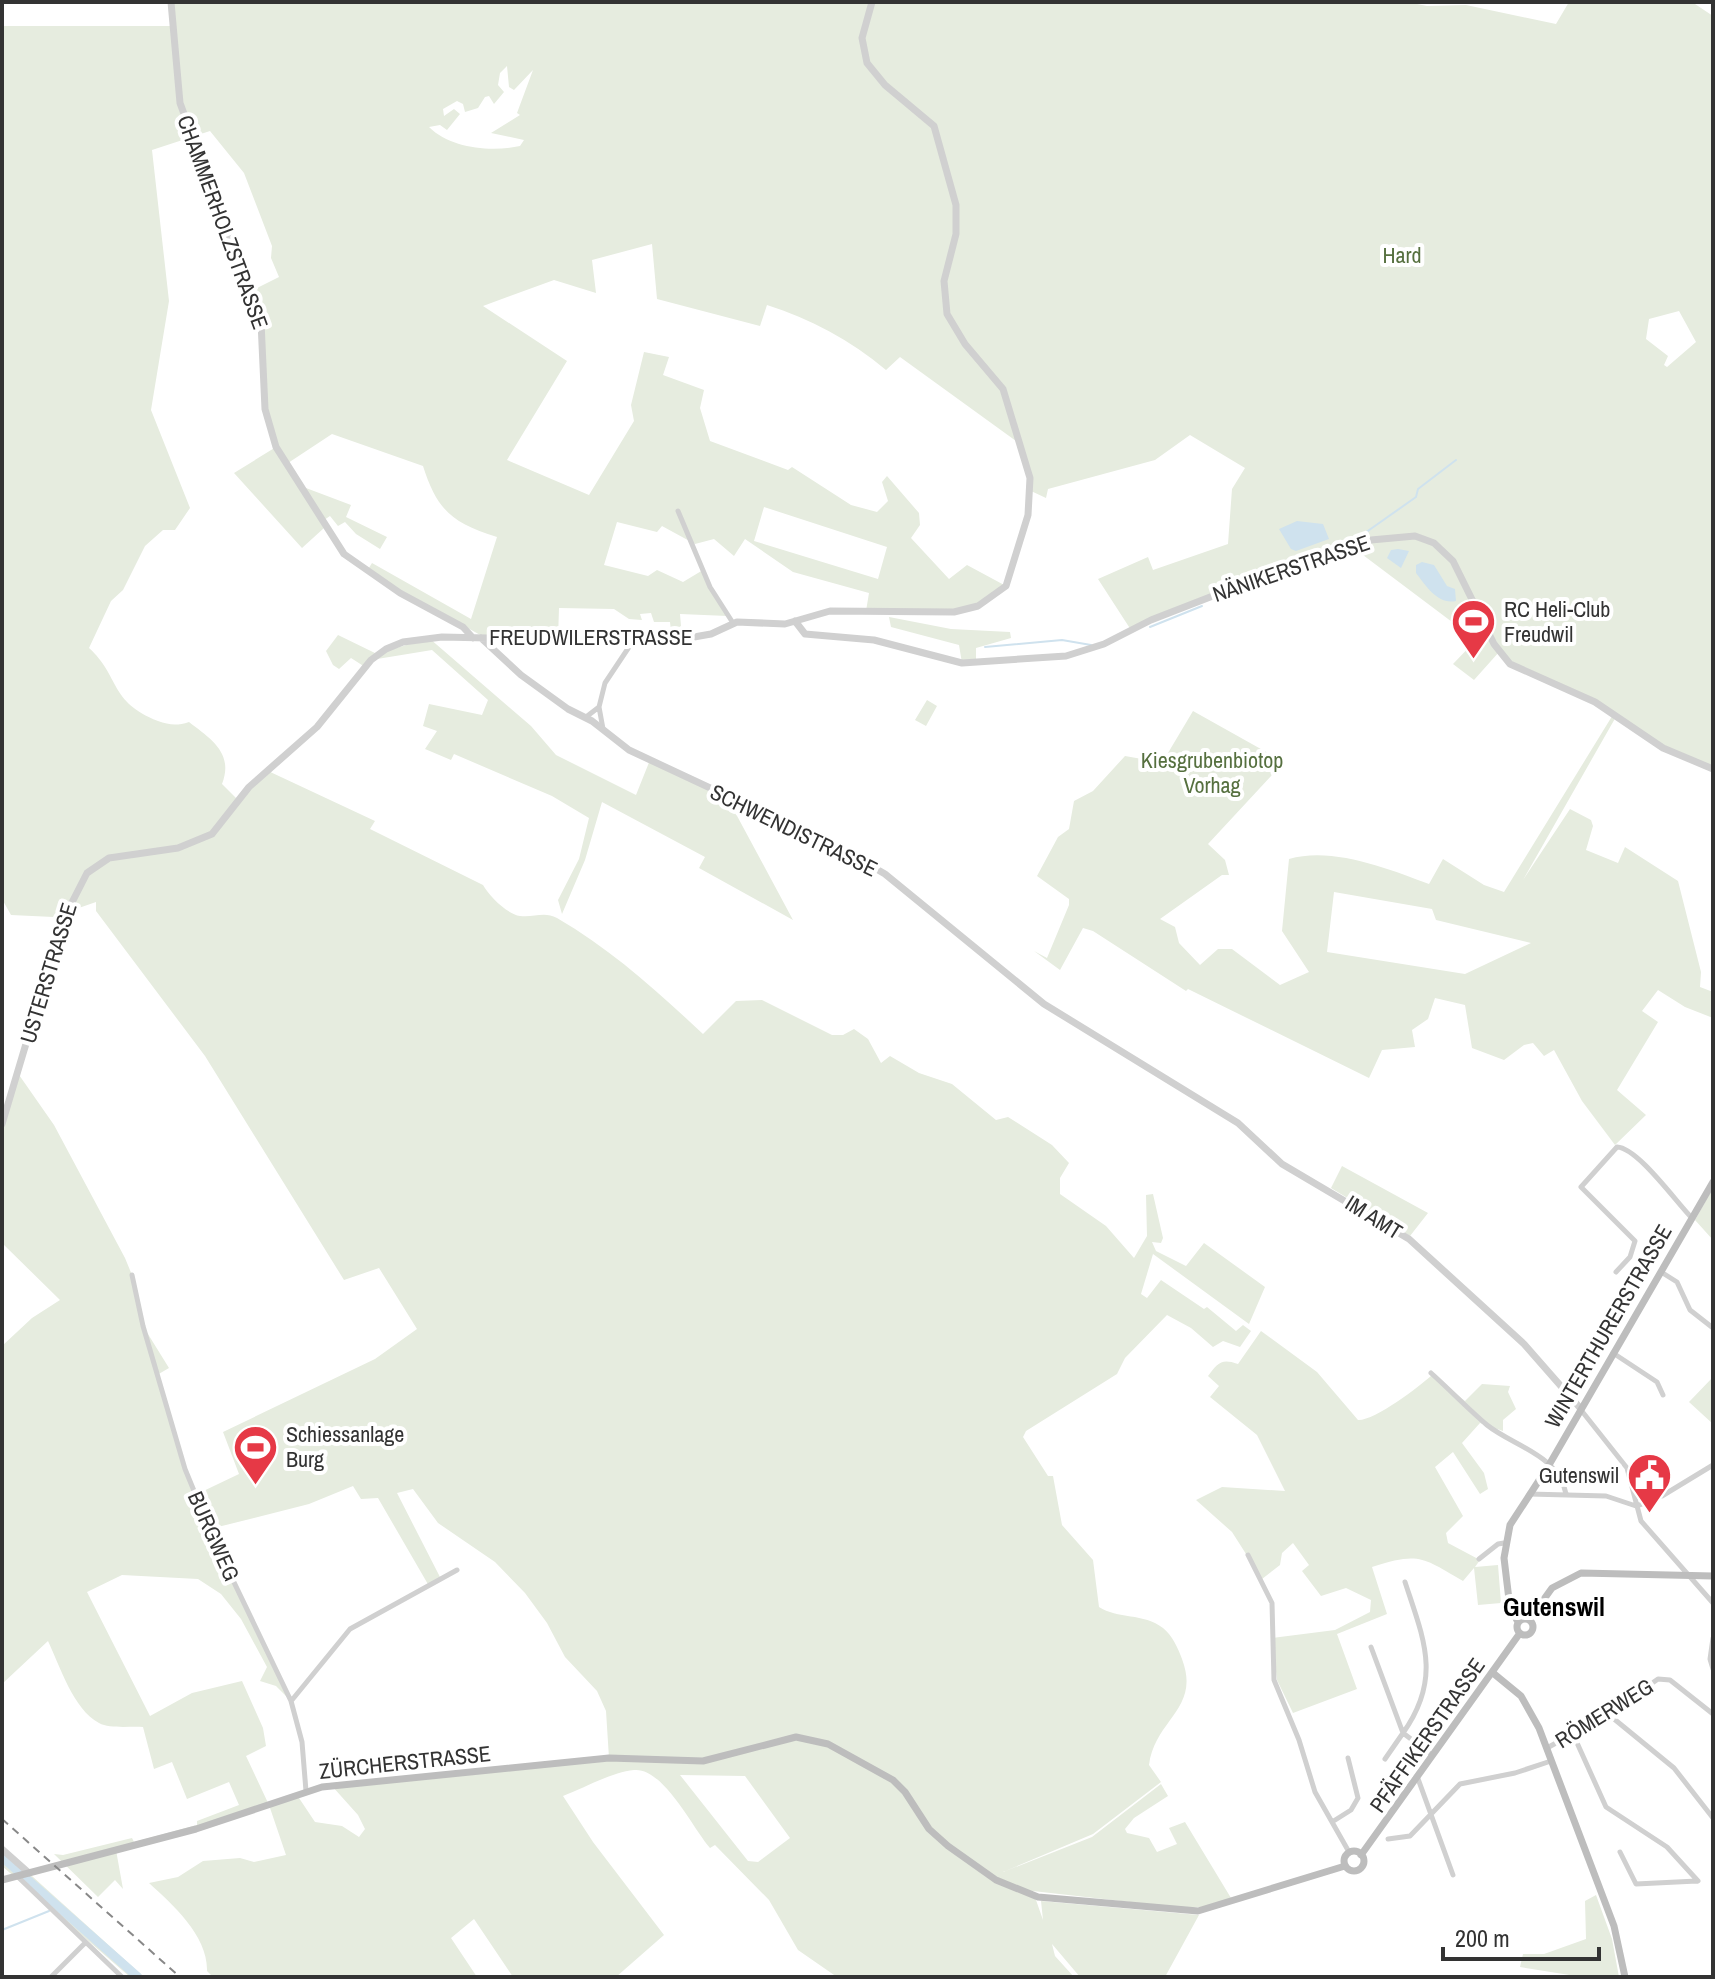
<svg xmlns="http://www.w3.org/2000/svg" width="1715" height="1979" viewBox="0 0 1715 1979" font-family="'Archivo Narrow',sans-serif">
	<rect width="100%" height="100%" fill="#fff"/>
	<path fill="#e6ecdf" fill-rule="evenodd" d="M171,2H1407L1427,6L1466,5L1556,24L1569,2H1692L1713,16V769L1677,754L1617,715L1523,880L1570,809L1591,820L1593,826L1586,850L1618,863L1625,847L1678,881L1701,972L1700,987L1713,992V1018L1685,1007L1658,990L1642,1011L1658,1022L1617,1090L1646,1115L1615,1145L1582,1101L1554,1050L1544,1056L1533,1043L1524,1045L1504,1060L1472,1048L1465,1005L1435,998L1428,1019L1412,1030L1415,1047L1382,1050L1369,1078L1188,989L1186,991L1093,931L1083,928L1060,970L1034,951L1047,958L1069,905V899L1037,876L1058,837L1069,829L1074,801L1093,791L1125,756L1159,762L1165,758L1193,711L1284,762L1208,844L1225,860L1229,875H1222L1160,919L1175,927L1179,943L1200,965L1218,949H1232L1280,985L1309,972L1282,931L1289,859C1332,846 1389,869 1429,884L1443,859L1484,885L1504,892L1614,713L1533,677L1499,652L1474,680L1453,664L1476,640L1351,546L1131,630L1098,579L1148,557L1153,570L1228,544L1232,489L1245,468L1190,435L1155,460L1048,489L1046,498L1031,491L1016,441L900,357L886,370C851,340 810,319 767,305L760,326L657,299L652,244L592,260L596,293L554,280L483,306L567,361L507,460L589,495L634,421L631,405L644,352L669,357L663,375L704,390L700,408L710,441L788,470L792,467L851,505L877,512L888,501L882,482L887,476L919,513L920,525L911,538L949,579L967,565L1006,586L968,610L866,611L869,593L793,572L745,539L734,556L714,539L695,544L662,526L657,532L617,522L604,565L648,576L657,570L683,582L703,570L728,616L680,614L682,638L672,639L670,622H654L651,613L640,614L642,620L629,619L614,609L559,608L558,639L482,636L367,571L372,563L471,619L497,537C452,523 437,510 423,466L332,434L285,465L298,485L351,505L346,517L387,537L380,549L356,534L345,522L338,526L330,516L321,522L324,528L302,548L234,473L276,447L268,422L264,349L251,291L279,277L271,258L272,246L244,173L210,131L152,150L169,301L151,410L190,508L175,530H163L145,546L123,590L111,601L89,648C120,676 109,702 158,721C169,725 177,726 189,722C211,739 234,753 222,784L238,800L266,770L375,821L370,829L483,885C489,896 507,914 520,916C533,918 544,911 557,918C612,950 657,991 703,1034L736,1001L762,1000L832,1035H843L854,1029L868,1039L881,1063L890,1056L919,1073L952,1084L996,1120L1008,1117L1052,1145L1069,1163L1060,1178V1194L1106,1226L1134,1258L1147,1236L1146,1195L1153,1194L1163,1238L1161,1243L1152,1242L1156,1251L1186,1266L1204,1243L1265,1287L1249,1324L1153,1254L1141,1294L1147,1298L1161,1280L1204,1309L1207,1307L1236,1331L1243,1325L1251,1331L1240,1347L1223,1341L1213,1347L1191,1328L1167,1315L1125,1358L1117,1374L1026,1431L1023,1437L1048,1476H1053L1062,1525L1093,1560L1099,1607C1117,1619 1144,1613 1163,1628C1172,1635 1178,1648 1182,1659C1201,1709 1155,1719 1149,1765L1161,1782L1093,1834L1003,1872L1092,1837L1161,1784L1168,1796L1134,1818L1125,1829L1127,1833L1149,1838L1157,1852L1177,1844L1169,1828L1185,1822L1231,1898L1203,1907L1183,1908L1024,1890L1036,1900L1043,1920L1041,1901L1199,1915L1165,1977H1080L1052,1944L1055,1956L1074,1977H837L798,1950L769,1900L715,1845L710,1848C692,1827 663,1767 634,1770C612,1772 584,1788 563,1796L593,1842L664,1935L616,1977H513L474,1919L451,1938L477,1977H213L207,1971C208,1936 173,1905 149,1883L178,1877L203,1861L240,1858L254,1862L286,1855L269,1805L116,1850L123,1889L115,1880L98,1897L54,1854L63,1855L132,1838L134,1842L197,1825V1821L239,1805L229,1782L187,1799L172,1762L154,1769L143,1727C130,1726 110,1729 99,1723C73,1709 60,1666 48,1641L2,1684V1346L32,1318L60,1300L2,1243V1124L17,1072L54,1125L125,1258L132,1275L143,1326L169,1368L157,1375L195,1495L239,1474L223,1432L375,1359L417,1329L379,1268L344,1280L205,1056L96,911V902L73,910L75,918L11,915L2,899V26H172ZM507,66L509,87L514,90L533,70L517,113L520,115L491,133L524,140L520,146C492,152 451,149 429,127L440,125L447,130L460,114L454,109L444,116L443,109L457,101L463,104L465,112L478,108L485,97L489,96L494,104L504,92L498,85L500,73ZM1679,311L1696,342L1667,367L1664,365L1668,356L1646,339L1649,319ZM764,507L887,547L878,579L754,541ZM1334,892L1432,909L1436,920L1531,943L1465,974L1327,952ZM353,1486L361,1499L378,1498L429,1586L441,1579L397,1493L413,1489L438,1523L495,1562L525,1593L547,1623L565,1657L597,1691L606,1711L609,1758L332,1786L358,1815L365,1829L359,1837L342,1826L315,1822L297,1795L269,1805L246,1756L266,1746L263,1728L242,1681L192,1693L150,1716L87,1592L122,1575L198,1579L221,1594L241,1619L267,1667L260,1681L276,1686L291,1701L210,1529L309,1504ZM680,1775L745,1776L790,1838L758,1862L748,1861Z
		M889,617L951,629L1010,632L1011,638L976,648V664L962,663L959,645L891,627Z
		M338,635L377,654L429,638L531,726L556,755L636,795L650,760L729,801L793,920L699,868L705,857L602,802L585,860L562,914L558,900L579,859L589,818L552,796L454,754L451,760L425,749L437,731L423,726L429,704L482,715L488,700L432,650L371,660L365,667L351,658L339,669L333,665L326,651Z
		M927,700L937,706L926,726L915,720Z
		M1342,1166L1428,1213L1410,1236L1331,1188Z
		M1712,1190L1713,1193V1240L1695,1220Z
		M1261,1331L1317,1372L1358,1420C1374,1421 1419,1387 1432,1375L1465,1401L1482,1384L1510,1386L1508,1392L1516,1409L1503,1420V1431L1480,1423L1462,1443L1484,1473L1488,1489L1480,1494L1453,1452L1435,1467L1463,1516L1446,1533L1448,1543L1480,1560L1475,1567L1498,1565L1501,1603L1478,1605L1474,1568L1463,1581C1422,1557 1419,1552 1372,1567L1387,1614L1337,1634L1357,1689L1293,1713L1277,1680L1272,1638L1335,1630L1370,1612L1371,1600L1346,1588L1321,1596L1302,1571L1309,1565L1293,1543L1282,1553L1280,1565L1262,1579L1232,1532L1196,1500L1222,1487L1285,1491L1257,1435L1210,1397L1219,1386L1208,1376C1218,1363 1221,1358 1238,1364Z
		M1713,1377V1424L1689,1402Z
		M2,1849L144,1977H130L2,1866Z
		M1596,1895L1612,1939L1619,1977H1582L1520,1967L1523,1954H1544L1586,1939L1585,1901Z"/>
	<path fill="#cfe2ee" d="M1297,521L1323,524L1329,539L1296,551L1291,549L1279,529Z
		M1398,549L1409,551L1401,568L1387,558L1391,550Z
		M1422,562L1434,565L1447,586L1455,589L1456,601C1438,605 1426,586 1416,573V565Z"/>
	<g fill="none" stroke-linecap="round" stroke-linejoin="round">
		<path stroke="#cfe2ee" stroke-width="2" d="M1355,540L1416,497L1418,489L1456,460
			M1220,587L1335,546
			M1150,627L1202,606
			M985,647L1062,640L1091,645
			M2,1930L49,1911"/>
		<path stroke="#cfe2ee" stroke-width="9" d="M2,1857L138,1977"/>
		<path stroke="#d0d0d0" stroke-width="5" d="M678,511L710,587L733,623
			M586,717L599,707
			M603,729L599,707L605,683L633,641
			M1616,1272L1630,1257L1635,1241L1581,1187L1617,1147C1638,1148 1676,1202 1692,1218
			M1661,1272L1677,1282L1690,1310L1713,1328
			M132,1275L143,1326L185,1469L218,1549L291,1701L302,1742L306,1791
			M1613,1353L1657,1382L1663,1395
			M1431,1373C1450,1390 1468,1409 1487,1425C1513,1446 1559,1455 1566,1494
			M1581,1410L1627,1468L1641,1521L1713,1603
			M1529,1494L1606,1496L1636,1506
			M1637,1506L1662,1496L1713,1465
			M1248,1555L1272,1603L1274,1680L1299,1740L1315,1792L1349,1852
			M1479,1559L1498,1544L1504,1543
			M1405,1582C1424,1640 1442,1678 1403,1733L1432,1755
			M1713,1638L1710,1659L1713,1669
			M1371,1647L1403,1733L1385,1759
			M292,1700L350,1629L457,1570
			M1608,1714L1674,1768L1713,1818
			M1573,1734L1606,1807L1667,1847L1698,1881
			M1547,1748L1608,1714L1658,1679L1670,1680L1713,1714
			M1417,1776L1453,1875
			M1332,1822L1351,1810L1358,1798L1348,1758
			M1388,1839L1410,1836L1460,1784L1515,1773L1551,1761
			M1620,1852L1636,1884L1697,1881
			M17,1876L122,1977
			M51,1977L85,1943"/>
		<path stroke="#d0d0d0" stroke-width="7" d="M171,2L180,103L261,322L265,409L276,447L344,554L400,593L463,627L473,638
			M795,621L805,634L874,640L962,663L1066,656L1104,644L1151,620L1282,569L1371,540L1415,536L1434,543L1453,561L1494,644L1510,664L1595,702L1663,748L1713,769
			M481,638L521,675L568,709L592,721L629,750L849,853L885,874L1044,1004L1238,1123L1282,1164L1409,1239L1524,1344L1581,1409
			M2,1124L63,920L87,873L109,858L178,848L212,834L249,787L317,727L371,660L386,649L403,642L442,637L633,641L694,637L711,634L737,622L785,624L830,611L954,612L978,606L1006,586L1028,515L1030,478L1003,389L965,344L947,314L944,281L956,234V205L934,126L885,85L867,63L862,38L872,2
			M2,1849L29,1873"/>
		<path stroke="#bdbdbd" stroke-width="7" d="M1517 1627a8 8 0 1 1 16 0a8 8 0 1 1-16 0Z
			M1529,1620L1552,1588L1581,1573L1713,1576
			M1518,1622L1510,1608L1504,1558L1510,1525L1549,1465L1713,1182
			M1493,1673L1521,1696L1539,1728L1614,1926L1625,1977
			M1344 1861a10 10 0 1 1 20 0a10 10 0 1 1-20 0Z
			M1361,1855L1520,1633
			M2,1880L196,1829L322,1787L609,1758L703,1761L796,1737L828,1744L893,1780L905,1792L929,1829L948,1846L996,1880L1038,1897L1198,1911L1345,1866"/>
		<path stroke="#888" stroke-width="2" stroke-dasharray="8 6" stroke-linecap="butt" d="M2,1819L180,1977"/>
	</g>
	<defs>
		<symbol id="stadium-pin" viewBox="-11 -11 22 30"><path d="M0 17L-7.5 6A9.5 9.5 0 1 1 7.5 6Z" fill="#e63946" stroke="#fff"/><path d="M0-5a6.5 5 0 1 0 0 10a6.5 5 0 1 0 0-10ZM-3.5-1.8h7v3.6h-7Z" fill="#fff"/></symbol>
		<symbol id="civic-pin" viewBox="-11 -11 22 30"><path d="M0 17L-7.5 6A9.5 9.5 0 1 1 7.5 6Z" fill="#e63946" stroke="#fff"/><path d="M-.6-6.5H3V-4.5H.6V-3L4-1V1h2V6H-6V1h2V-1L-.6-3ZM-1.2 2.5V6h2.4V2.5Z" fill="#fff"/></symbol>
	</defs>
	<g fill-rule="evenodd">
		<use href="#stadium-pin" x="1448" y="596" width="51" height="69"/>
		<use href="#stadium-pin" x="230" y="1422" width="51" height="69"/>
		<use href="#civic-pin" x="1624" y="1450" width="51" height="69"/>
	</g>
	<g text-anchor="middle" stroke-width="8" stroke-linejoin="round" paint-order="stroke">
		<g font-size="22" fill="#333" stroke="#fff">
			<text transform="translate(223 222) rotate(70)" y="8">CHAMMERHOLZSTRASSE</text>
			<text transform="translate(1291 568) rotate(-19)" y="8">NÄNIKERSTRASSE</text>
			<text x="591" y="645">FREUDWILERSTRASSE</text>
			<text transform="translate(794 830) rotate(26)" y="8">SCHWENDISTRASSE</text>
			<text transform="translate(48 973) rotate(-73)" y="8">USTERSTRASSE</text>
			<text transform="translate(1374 1217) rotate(32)" y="8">IM AMT</text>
			<text transform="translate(1608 1326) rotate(-60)" y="8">WINTERTHURERSTRASSE</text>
			<text transform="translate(214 1536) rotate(66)" y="8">BURGWEG</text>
			<text transform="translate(1604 1713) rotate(-32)" y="8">RÖMERWEG</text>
			<text transform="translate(1427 1735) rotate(-55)" y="8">PFÄFFIKERSTRASSE</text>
			<text transform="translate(405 1762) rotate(-6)" y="8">ZÜRCHERSTRASSE</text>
		</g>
		<g font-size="22" fill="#56703f" stroke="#fff">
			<text x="1402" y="263">Hard</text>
			<text x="1212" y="768">Kiesgrubenbiotop<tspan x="1212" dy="25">Vorhag</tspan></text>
		</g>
		<g font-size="22" fill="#333" stroke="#fff" text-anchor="start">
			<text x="1504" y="617">RC Heli-Club<tspan x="1504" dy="25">Freudwil</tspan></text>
			<text x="286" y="1442">Schiessanlage<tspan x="286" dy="25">Burg</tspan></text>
			<text x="1619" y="1483" text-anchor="end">Gutenswil</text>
		</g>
		<g font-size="26" font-weight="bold" fill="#000" stroke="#fff">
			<text x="1554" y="1616">Gutenswil</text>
		</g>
	</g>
	<rect width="1715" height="1979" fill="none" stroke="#333333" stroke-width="8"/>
	<path d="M1443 1947v12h156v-12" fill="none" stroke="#333333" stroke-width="4"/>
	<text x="1455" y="1947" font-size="24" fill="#333333" stroke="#ffffff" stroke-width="6" paint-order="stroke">200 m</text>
</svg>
